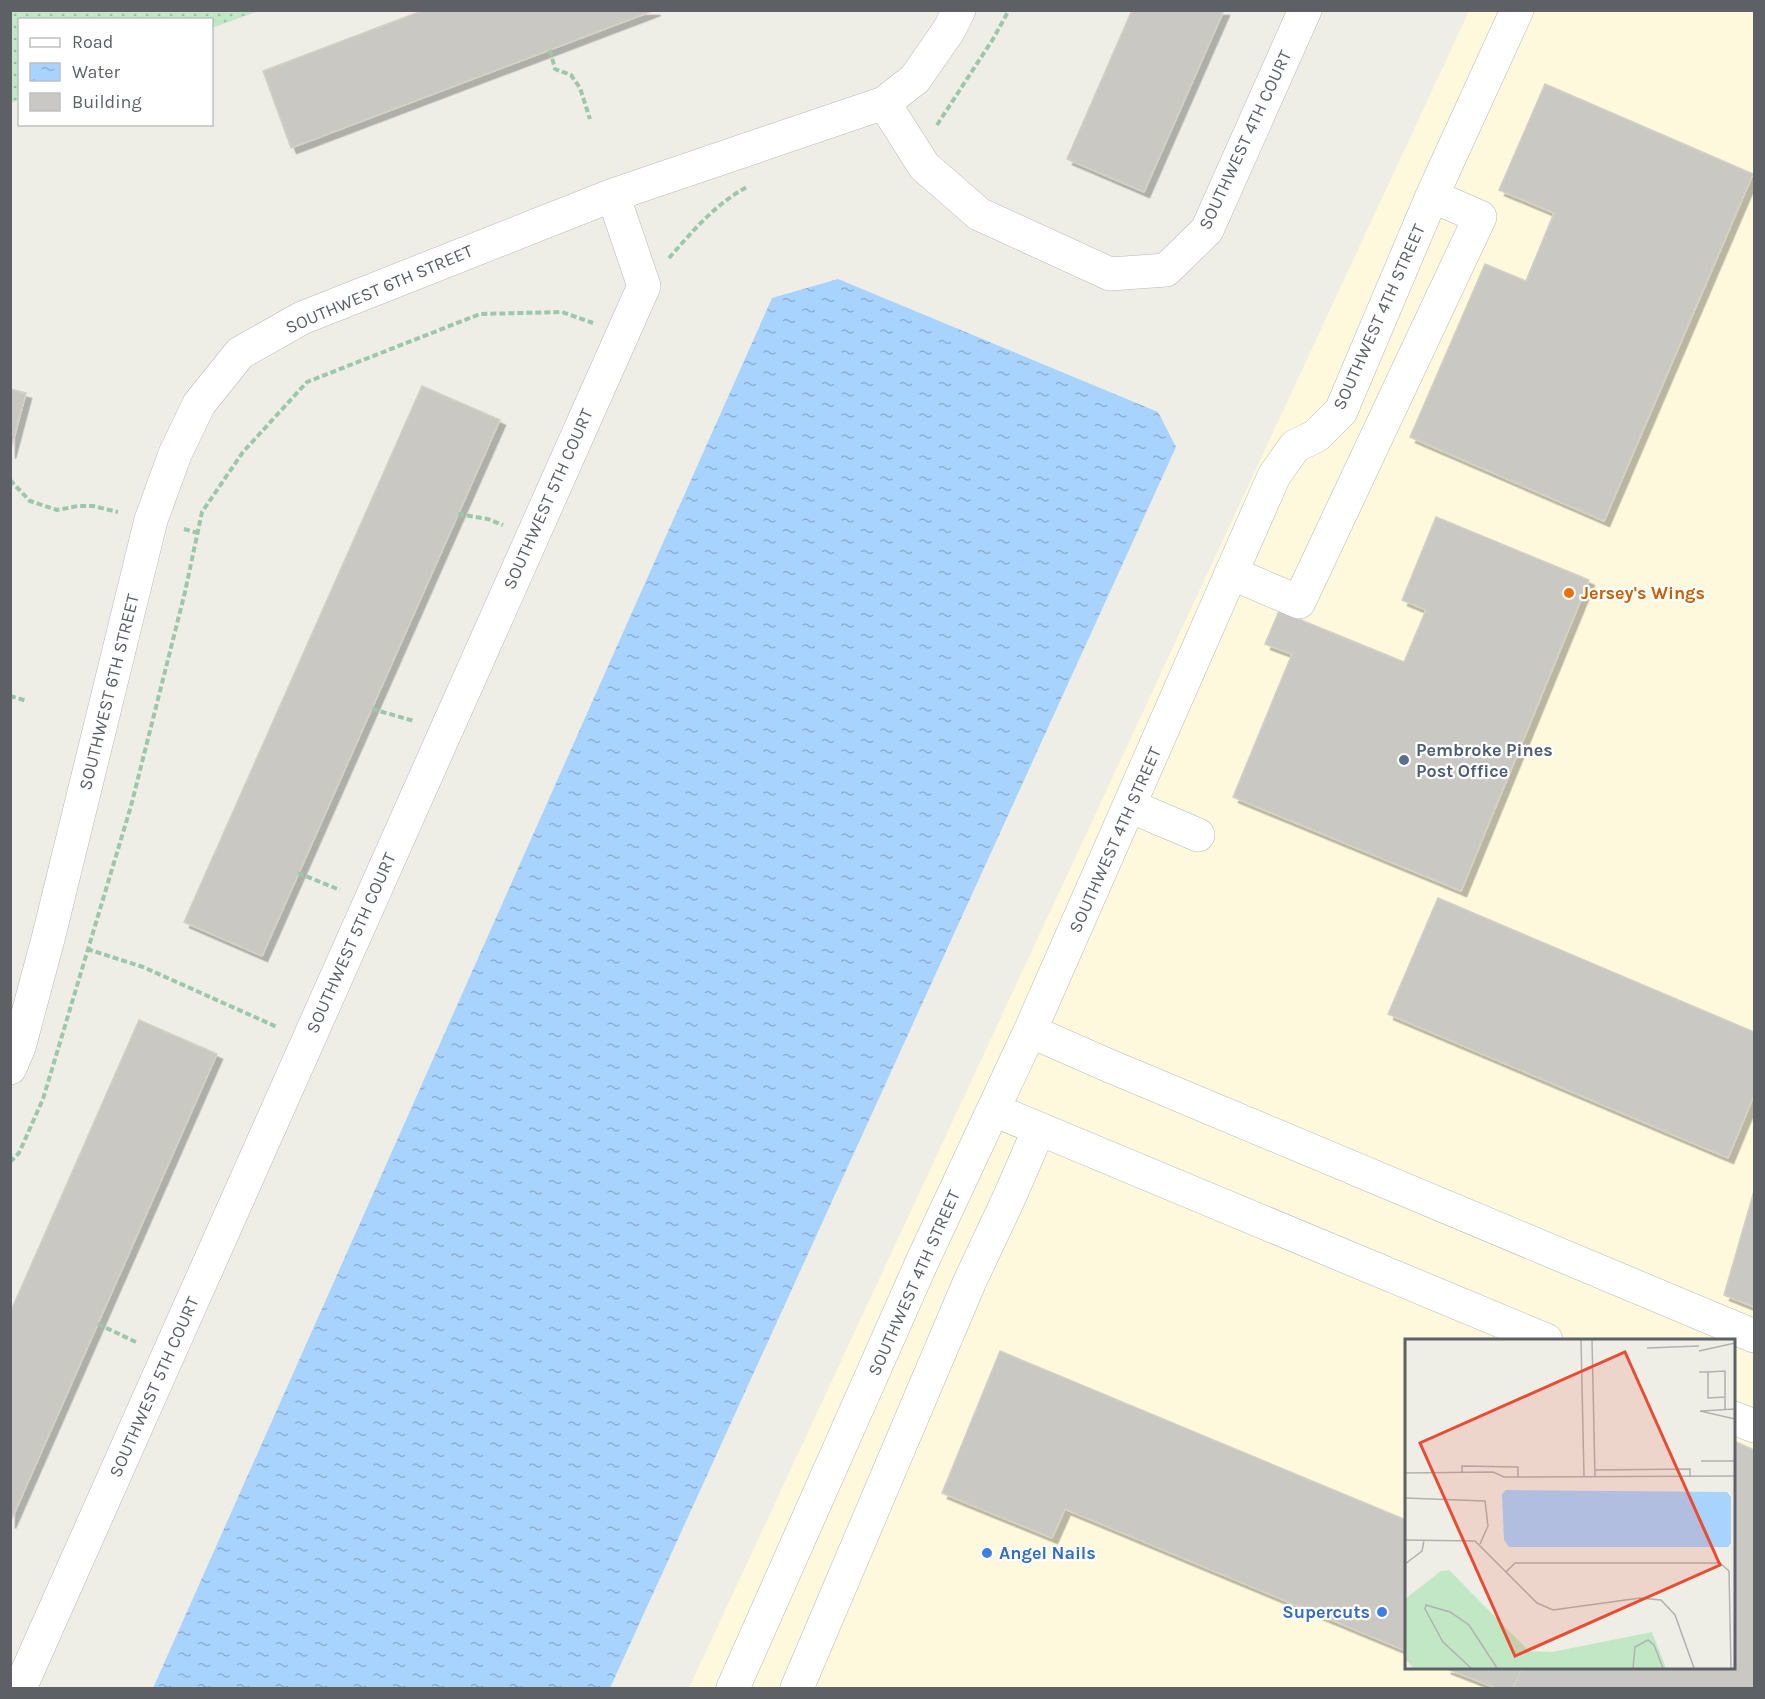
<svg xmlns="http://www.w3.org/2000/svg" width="1765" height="1699" viewBox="0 0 1765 1699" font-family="Karla,sans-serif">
	<defs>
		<pattern id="grass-dots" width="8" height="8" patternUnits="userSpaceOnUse" patternTransform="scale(1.5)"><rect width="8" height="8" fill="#c2e7c5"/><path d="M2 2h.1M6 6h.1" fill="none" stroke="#a1bfa4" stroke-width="1.8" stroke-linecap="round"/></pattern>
		<pattern id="water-ripples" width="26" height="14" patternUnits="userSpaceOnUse" patternTransform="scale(1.5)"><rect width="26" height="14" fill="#a7d3fe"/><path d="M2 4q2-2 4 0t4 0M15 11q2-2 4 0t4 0" fill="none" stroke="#8bafd1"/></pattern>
		<filter id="shadow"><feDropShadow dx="5.5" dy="5.5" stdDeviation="0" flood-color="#0004"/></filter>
	</defs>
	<rect width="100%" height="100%" fill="#efeee6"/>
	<path fill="#fef8dc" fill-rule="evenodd" d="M1469,11H1754V1688H689ZM1406,1340H1734V1668H1406Z"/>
	<path fill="url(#grass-dots)" d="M11,10H259V11L212,28V20H20L19,100L11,103Z"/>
	<path fill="url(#water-ripples)" d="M838,279L1158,412L1176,447L610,1688H153L772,298Z"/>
	<path fill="#cac8c3" stroke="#d4d0c4" stroke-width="1.5" filter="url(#shadow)" d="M424,10H655L291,148L263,71Z
		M1132,10H1224L1144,192L1067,159Z
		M1545,84L1753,174L1604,521L1410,437L1485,264L1526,281L1554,213L1499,190Z
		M422,386L500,420L262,956L184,922Z
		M10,389L26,393L10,453Z
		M1436,517L1589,580L1461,891L1233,797L1292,654L1265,644L1279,611L1404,662L1426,610L1402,600Z
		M1438,898L1754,1032V1095L1728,1158L1388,1014Z
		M139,1020L217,1054L10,1523V1313Z
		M1754,1191V1307L1724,1295Z
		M1000,1351L1406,1520V1651L1065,1509L1052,1538L942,1493Z
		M1734,1441L1754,1450V1688H1513L1522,1668H1734Z
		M1445,1668H1522L1513,1688H1496Z"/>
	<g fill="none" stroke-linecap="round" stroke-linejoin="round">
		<defs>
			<path id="minor" d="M884,103L924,166L979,214L1110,274L1166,270L1207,230L1305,10
				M1231,573L1299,602L1480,217L1432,196
				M1130,806L1198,835
				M1030,1031L1105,1064L1754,1336
				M10,1068L19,1047L48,939L151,520L175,454L199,404L240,353L302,318L613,195L884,103L915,79L949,30L959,10
				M994,1110L1546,1340
				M1734,1418L1754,1426
				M20,1688L644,286L613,195
				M733,1688L922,1262L1030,1031L1274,476L1295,446L1316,436L1341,411L1432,196L1517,10
				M797,1688L970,1281L1010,1196L1039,1129"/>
		</defs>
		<use href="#minor" stroke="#b6b8bc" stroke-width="34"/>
		<path stroke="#9cc7ab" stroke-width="4" stroke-dasharray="6 3" stroke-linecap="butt" d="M550,50L555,69L571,75L580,88L590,119
			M937,125L993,39L1009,10
			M669,258C692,232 715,204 747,187
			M10,480L30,501L57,510L78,506H93L118,512
			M458,514L488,519L503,525
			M184,529L198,533
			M10,696L27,701
			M372,709L414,721
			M298,873L340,890
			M87,949L143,967L277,1027
			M10,1162L19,1153L43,1099L131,806L185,592L202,512L243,452L307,382L480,314L562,312L593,323
			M98,1324L138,1343"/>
		<use href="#minor" stroke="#fff" stroke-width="33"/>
	</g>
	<circle fill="#e8710a" stroke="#fff" stroke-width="2" cx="1569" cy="593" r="6"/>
	<circle fill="#5c6f8a" stroke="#fff" stroke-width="2" cx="1404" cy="760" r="6"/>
	<g fill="#3f7fe0" stroke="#fff" stroke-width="2">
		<circle cx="987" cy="1553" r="6"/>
		<circle cx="1382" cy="1612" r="6"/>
	</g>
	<g text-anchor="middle" stroke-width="4.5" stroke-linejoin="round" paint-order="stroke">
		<g font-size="18" fill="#5d6166" stroke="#fff">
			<text transform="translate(1245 140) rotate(-65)" y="6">SOUTHWEST 4TH COURT</text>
			<text transform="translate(379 289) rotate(-23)" y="6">SOUTHWEST 6TH STREET</text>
			<text transform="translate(1379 317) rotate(-66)" y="6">SOUTHWEST 4TH STREET</text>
			<text transform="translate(548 499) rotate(-66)" y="6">SOUTHWEST 5TH COURT</text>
			<text transform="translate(109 692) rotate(-76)" y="6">SOUTHWEST 6TH STREET</text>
			<text transform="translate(1115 840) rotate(-66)" y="6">SOUTHWEST 4TH STREET</text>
			<text transform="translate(351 943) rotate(-66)" y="6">SOUTHWEST 5TH COURT</text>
			<text transform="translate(914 1283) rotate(-66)" y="6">SOUTHWEST 4TH STREET</text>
			<text transform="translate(154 1387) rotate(-66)" y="6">SOUTHWEST 5TH COURT</text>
		</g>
		<g font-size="18" font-weight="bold" fill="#c56008" stroke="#fff" text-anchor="start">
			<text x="1581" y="599">Jersey's Wings</text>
		</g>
		<g font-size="18" font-weight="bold" fill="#4e5e75" stroke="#fff" text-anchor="start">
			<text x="1416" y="756">Pembroke Pines<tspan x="1416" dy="21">Post Office</tspan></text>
		</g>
		<g font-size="18" font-weight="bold" fill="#366cbe" stroke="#fff" text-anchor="start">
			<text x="999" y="1559">Angel Nails</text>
			<text x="1370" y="1618" text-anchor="end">Supercuts</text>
		</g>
	</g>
	<g transform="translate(1405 1339)">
		<rect width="330" height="330" fill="#efeee6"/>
		<path d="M44,231L124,312L147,313L247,293L261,329H8L0,319V260L36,232Z" fill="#c2e7c5"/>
		<path d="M101,151L322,153L326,158V204L323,208H104L99,201L97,155Z" fill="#a7d3fe"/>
		<path fill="none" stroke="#b1b2af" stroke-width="1.5" d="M176,1L179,137M187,1L190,138M242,9L294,7M294,12L330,4M294,33H303V59L320,58M303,33L320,32V70M295,72L330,80M296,72L330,70M296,122H330M190,131L285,130V138M0,134L88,133L99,138L330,137M57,134V127L113,128V138M0,159L80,162L83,187L75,205M0,201L70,202L132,264L148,271L235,259L256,261L270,276L289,329M0,225L17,212L19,201M101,233L110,224H315L324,232L326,329M66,329L38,303L20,270L21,266L45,273L64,286L92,329M228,329L230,308L243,301L249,306L258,329"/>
		<path fill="#e84c33" fill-opacity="0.15" stroke="#e84c33" stroke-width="3" d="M220,13L315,226L110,317L15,104Z"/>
		<rect width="330" height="330" fill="none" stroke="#5d6166" stroke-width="3"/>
	</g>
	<rect width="1765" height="1699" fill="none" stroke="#5d6166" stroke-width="24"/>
	<rect x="18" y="18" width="195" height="108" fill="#ffffff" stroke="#bec0c2" stroke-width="1.5"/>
	<rect x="30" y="38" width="30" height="9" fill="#ffffff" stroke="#bec0c2" stroke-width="1.5"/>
	<text x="72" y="48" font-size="18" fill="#5d6166">Road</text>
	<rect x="30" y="63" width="30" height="18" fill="url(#water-ripples)" stroke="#bec0c2" stroke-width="1.5"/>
	<text x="72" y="78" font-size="18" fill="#5d6166">Water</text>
	<rect x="30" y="93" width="30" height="18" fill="#cac8c3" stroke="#bec0c2" stroke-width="1.5"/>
	<text x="72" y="108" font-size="18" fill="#5d6166">Building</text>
</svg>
